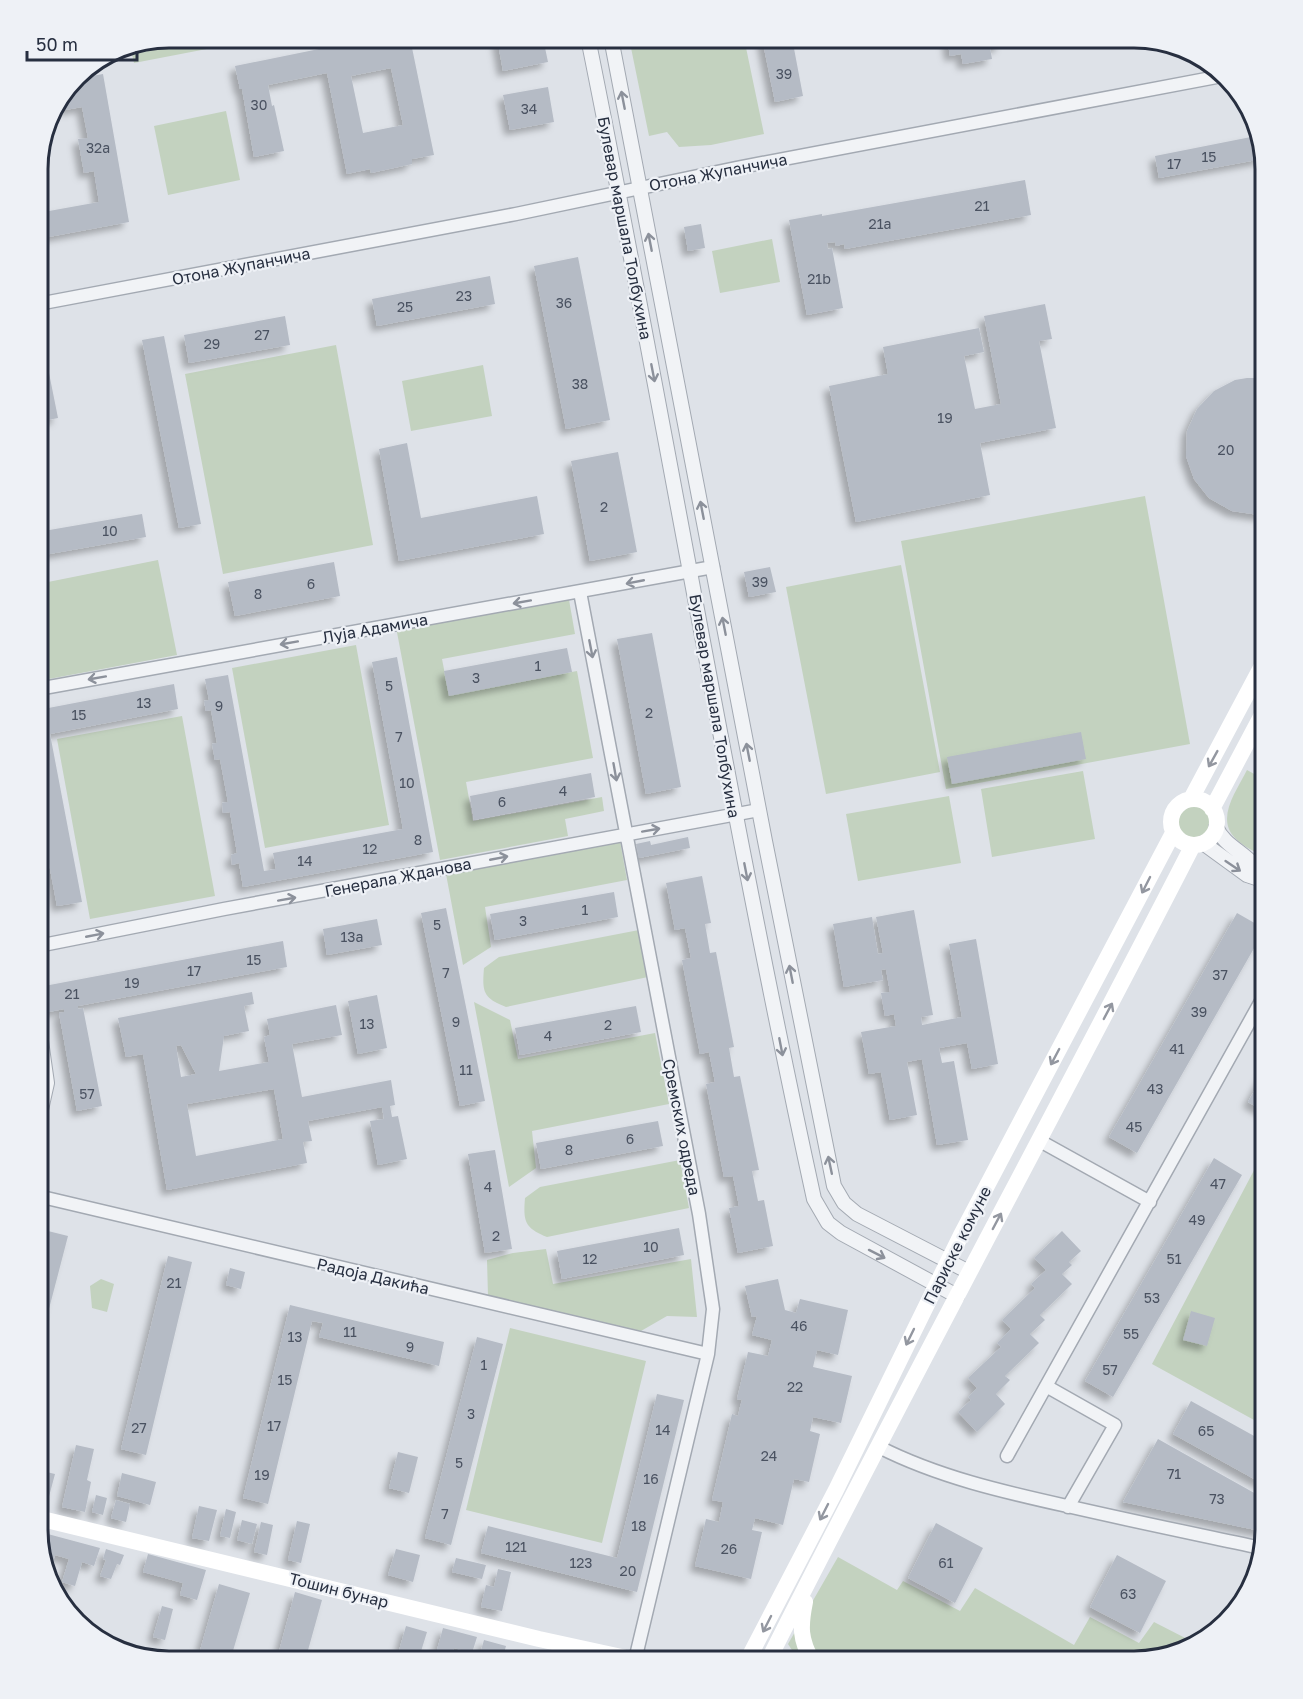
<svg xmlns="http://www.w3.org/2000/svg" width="1303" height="1699" viewBox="0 0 1303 1699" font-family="'Golos Text',sans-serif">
	<defs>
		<filter id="shadow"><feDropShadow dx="-5.5" dy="5.5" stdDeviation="3" flood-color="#0004"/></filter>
	</defs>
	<rect width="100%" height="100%" fill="#dee2e8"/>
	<path fill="#c3d2bf" d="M169,38H264L134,63L130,45Z
		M629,38H744L764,134L711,145L679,147L667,132L649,136Z
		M226,111L240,180L168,195L154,126Z
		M772,239L780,282L720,293L712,251Z
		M336,345L373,545L223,574L185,374Z
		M483,365L492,416L411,431L402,381Z
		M1145,496L1190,744L946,789L901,541Z
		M158,560L177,655L38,681V584Z
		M901,565L940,772L826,794L786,587Z
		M568,594L575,634L442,659L449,695L577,671L593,758L466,782L473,821L602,797L604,811L565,819L568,836L440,860L396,627Z
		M356,645L389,825L265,848L232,668Z
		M182,716L215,896L90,919L57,739Z
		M1247,770L1265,780V857C1256,852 1244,847 1236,839C1215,819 1236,792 1247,770Z
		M1083,771L1095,839L992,857L981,789Z
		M949,796L961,863L858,881L846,814Z
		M1176 822a18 18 0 1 1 36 0a18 18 0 1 1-36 0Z
		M620,841L627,880L485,907L491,947L463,965L446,874Z
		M639,930L648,977L506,1007C483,998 482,992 484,968L499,957Z
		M474,1002L510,1020L518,1059L655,1033L669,1104L532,1131L536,1168L509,1187Z
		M1261,1157L1265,1159V1426L1152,1364Z
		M680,1160L689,1208L547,1237C525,1228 523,1222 525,1198L540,1187Z
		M546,1249L553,1284L691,1259L697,1317L667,1316L641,1331L488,1296L487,1260L513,1253Z
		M101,1279L114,1284L107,1312L92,1308L90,1286Z
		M510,1328L646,1361L602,1543L466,1510Z
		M838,1557L897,1590L903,1581L960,1611L975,1588L1074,1645L1090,1617L1139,1643L1154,1622L1195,1643L1135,1661H799L788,1644Z"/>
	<path fill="#b5bbc5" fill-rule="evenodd" filter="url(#shadow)" d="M373,38H410L434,155L412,159V164L371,173L370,169L347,174L327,73L268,85L272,106L274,105L284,151L254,157L242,89H240L235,66ZM391,68L403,125L363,133L351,76Z
		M497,38H543L548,62L503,71Z
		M762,38H792L803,96L775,102Z
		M947,38H1000L1001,46L990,48L992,59L963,64L961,54L950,56Z
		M103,74L129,222L38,239V213L99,202L94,171L84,173L78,139L88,138L82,107L65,110L63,96L75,79Z
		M548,87L554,122L510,130L503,95Z
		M1256,136L1262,159L1159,178L1155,156Z
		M1025,180L1031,215L845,249L844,244L836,246L835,242L827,243L828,249L832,248L843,308L807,315L789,220L822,214V216Z
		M701,224L705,248L688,251L684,227Z
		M578,257L610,420L566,429L534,266Z
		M490,276L495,304L377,326L372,299Z
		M1045,304L1052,339L1039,341L1056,428L980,443L990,495L856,522L829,386L888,374L883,347L979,328L984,352L964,356L975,409L1001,404L984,316Z
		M285,316L290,345L189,363L184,335Z
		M164,336L201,524L179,528L142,340Z
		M49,373L58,418L38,422V375Z
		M1247,378H1265V514L1259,515L1232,511L1209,498L1194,479L1186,456L1187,431L1197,409L1214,391L1235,380Z
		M407,443L421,518L537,496L544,534L399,561L379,449Z
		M618,452L637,552L590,561L571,461Z
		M142,514L146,537L38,556V532Z
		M334,562L340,596L235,616L228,582Z
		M770,567L776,592L749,597L744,572Z
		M652,633L681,787L646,794L617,639Z
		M567,648L572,672L449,696L444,671Z
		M397,657L433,852L243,887L239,863L232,865L231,855L237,853L230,812L223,813L222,803L228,802L220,759L215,760L212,744L217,743L211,710L206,711L204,701L209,700L205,679L228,675L264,871L276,869L273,853L403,829L372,662Z
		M174,684L178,709L50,734L82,902L57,906L38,805V710Z
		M1081,732L1086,759L952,784L947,757Z
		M591,773L595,797L474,820L470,796Z
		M688,837L690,848L639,858L636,844L650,841L651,845Z
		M702,876L711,923L705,924L710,953L716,952L734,1047L729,1048L734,1077L740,1076L759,1170L752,1171L758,1201L764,1200L773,1246L738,1253L729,1208L739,1206L733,1176L724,1177L706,1084L715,1082L709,1052L700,1054L682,960L691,958L685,928L675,930L666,883Z
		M614,892L618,917L495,940L490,914Z
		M446,908L485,1101L460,1106L421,913Z
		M914,910L933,1015L921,1017L922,1025L962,1017L949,944L976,939L998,1064L972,1069L967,1043L939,1048L942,1063L954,1061L968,1140L937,1145L922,1059L907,1062L917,1115L890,1120L881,1072L869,1074L861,1032L896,1026L894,1014L885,1016L881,993L890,992L886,969L881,970L883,980L844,987L833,924L872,917L878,954L883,953L876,917Z
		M1237,913L1265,929L1137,1153L1109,1137Z
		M377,919L382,945L327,955L323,929Z
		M283,941L287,967L78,1006V1009L83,1008L102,1106L77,1111L59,1013L64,1012V1009L43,1013L39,987Z
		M252,992L254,1004L244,1006L249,1031L224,1036L219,1071L269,1062L264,1037L270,1035L267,1019L336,1005L342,1035L292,1044L302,1097L391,1080L395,1105L390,1106L392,1117L398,1116L407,1159L378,1165L370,1121L384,1119L382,1107L308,1121L312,1141L303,1142L307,1163L167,1190L143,1054L126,1057L118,1018ZM181,1045L196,1074L181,1077L176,1046ZM274,1089L283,1139L196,1156L187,1104Z
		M377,995L387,1048L358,1054L348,1001Z
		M636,1006L641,1032L520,1055L515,1028Z
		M1265,1071V1112L1248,1102Z
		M658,1121L663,1146L541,1169L536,1143Z
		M495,1150L512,1249L485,1253L468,1154Z
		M1214,1158L1242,1175L1113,1397L1085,1381Z
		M679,1228L684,1255L562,1279L557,1251Z
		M44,1230L68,1236L38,1351V1253Z
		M1062,1231L1081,1251L1069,1262L1072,1265L1062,1274L1072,1284L1040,1315L1045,1320L1030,1334L1039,1343L1005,1376L1010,1380L996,1394L1005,1404L977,1432L958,1412L971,1400L968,1397L977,1388L968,1378L1001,1347L997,1343L1011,1329L1002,1320L1035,1288L1031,1284L1046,1270L1034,1258Z
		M168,1256L192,1262L146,1455L121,1449Z
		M230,1268L245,1272L241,1289L226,1285Z
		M778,1279L785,1310L796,1313L800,1299L848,1310L838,1355L817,1350L813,1367L852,1376L841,1423L813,1417L810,1431L820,1434L809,1482L794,1479L783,1525L755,1518L752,1530L762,1532L751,1579L695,1566L706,1519L719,1522L723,1502L712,1500L732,1414L738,1416L740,1407L742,1400L737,1399L748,1352L768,1356L772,1340L752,1335L757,1316L752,1317L745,1286Z
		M290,1305L444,1342L439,1366L319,1337L323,1323L312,1321L268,1504L243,1498Z
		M1191,1311L1215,1318L1207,1346L1183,1340Z
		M477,1337L503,1344L451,1545L425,1538Z
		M657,1394L684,1400L637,1592L481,1553L488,1526L617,1558Z
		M1191,1401L1265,1442V1485L1173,1434Z
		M1158,1439L1265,1499V1532L1123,1502Z
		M76,1445L94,1449L87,1480L91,1482L85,1512L62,1507Z
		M398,1452L418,1457L409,1493L389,1488Z
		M38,1470L55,1474L47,1504L38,1501Z
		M122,1473L156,1482L150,1505L117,1496Z
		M96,1495L107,1498L103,1515L92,1512Z
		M116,1500L130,1504L126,1522L111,1518Z
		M199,1506L217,1510L209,1541L192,1538Z
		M226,1509L236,1512L230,1538L220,1536Z
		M242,1520L257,1524L252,1544L237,1540Z
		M297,1521L310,1524L301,1563L288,1560Z
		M261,1522L273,1525L267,1555L254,1552Z
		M936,1523L983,1548L955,1603L908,1578Z
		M44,1533L100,1548L94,1566L82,1562L75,1586L62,1582L69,1559L55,1555L50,1572L41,1542Z
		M106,1549L124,1555L120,1565L117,1564L111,1579L100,1576L106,1560L103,1559Z
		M396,1549L420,1555L413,1582L388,1575Z
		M148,1554L206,1570L197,1600L180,1595L183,1583L143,1572Z
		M1117,1555L1166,1581L1140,1633L1090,1607Z
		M456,1558L486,1565L482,1579L452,1572Z
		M498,1569L511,1572L502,1611L481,1607L486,1585L494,1587Z
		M219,1584L250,1593L230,1661H197Z
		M295,1592L322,1600L305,1661L278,1655Z
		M162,1606L173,1609L165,1640L153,1637Z
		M406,1626L427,1632L418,1661H396Z
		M443,1628L477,1637L472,1653L454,1648L450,1661H434Z
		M484,1640L506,1646L502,1660L495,1658L494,1661H478Z"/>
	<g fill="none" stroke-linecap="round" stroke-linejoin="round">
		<defs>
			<path id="minor" d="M38,304L516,214L736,168L1222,76
				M580,592L699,1214L713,1309L708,1354L635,1660
				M38,689L713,567
				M38,946L224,909L759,810
				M1040,1141L1150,1202
				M38,1196L708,1354
				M1046,1386L1115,1425L1068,1507
				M879,1447C938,1477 1004,1492 1067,1506C1132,1521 1196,1534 1261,1548
				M1007,1456L1265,994"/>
			<path id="tertiary" d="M588,38C666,424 730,814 814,1199L828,1223L841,1233L957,1296
				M611,38L765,841L834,1186L844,1203L857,1214L969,1272
				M1216,827C1224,845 1242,851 1254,865C1259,870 1262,876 1265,881
				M1203,843L1247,875L1265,881
				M38,1123L47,1083L38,1020"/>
		</defs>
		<use href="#minor" stroke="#a3a9b2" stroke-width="15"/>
		<use href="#tertiary" stroke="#a3a9b2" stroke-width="16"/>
		<use href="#minor" stroke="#f1f3f6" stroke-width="12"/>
		<use href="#tertiary" stroke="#f1f3f6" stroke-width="14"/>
		<path stroke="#fff" stroke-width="16" d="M1191,799L1265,660
			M1171 822a23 23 0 1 1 46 0a23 23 0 1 1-46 0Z
			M1212,809L1265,709
			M38,1518L539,1639L640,1661
			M805,1602C800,1627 800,1639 812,1661
			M747,1661L836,1490L961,1235L1173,833
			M768,1661C906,1387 1053,1118 1193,845"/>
	</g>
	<defs><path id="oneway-shaft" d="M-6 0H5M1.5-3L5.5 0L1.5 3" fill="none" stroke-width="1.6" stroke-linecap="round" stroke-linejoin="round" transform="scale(1.5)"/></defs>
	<g stroke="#8c919b">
		<use href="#oneway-shaft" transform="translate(623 100) rotate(-101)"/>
		<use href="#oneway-shaft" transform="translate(650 242) rotate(-101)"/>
		<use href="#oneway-shaft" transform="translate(653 373) rotate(79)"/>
		<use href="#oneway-shaft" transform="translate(702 510) rotate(-101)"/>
		<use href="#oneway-shaft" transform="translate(635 582) rotate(169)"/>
		<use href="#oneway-shaft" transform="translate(522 602) rotate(170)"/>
		<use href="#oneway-shaft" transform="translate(724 626) rotate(-101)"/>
		<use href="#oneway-shaft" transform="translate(289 643) rotate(170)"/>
		<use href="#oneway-shaft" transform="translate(591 649) rotate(79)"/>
		<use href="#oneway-shaft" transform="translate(97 678) rotate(170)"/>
		<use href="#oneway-shaft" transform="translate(748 752) rotate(-101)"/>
		<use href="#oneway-shaft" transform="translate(615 772) rotate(80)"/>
		<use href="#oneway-shaft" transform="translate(651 830) rotate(-10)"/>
		<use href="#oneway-shaft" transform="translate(499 858) rotate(-11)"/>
		<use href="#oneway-shaft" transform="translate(1233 866) rotate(34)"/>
		<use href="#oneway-shaft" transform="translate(746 872) rotate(79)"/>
		<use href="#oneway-shaft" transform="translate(287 899) rotate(-10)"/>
		<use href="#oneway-shaft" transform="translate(95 935) rotate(-11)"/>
		<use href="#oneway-shaft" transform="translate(791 974) rotate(-101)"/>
		<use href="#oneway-shaft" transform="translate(781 1047) rotate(79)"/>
		<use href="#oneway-shaft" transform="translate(830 1165) rotate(-102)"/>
		<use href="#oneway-shaft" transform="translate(877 1254) rotate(27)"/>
	</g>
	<g stroke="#9397a0">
		<use href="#oneway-shaft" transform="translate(1213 759) rotate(119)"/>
		<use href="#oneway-shaft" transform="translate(1146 885) rotate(117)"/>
		<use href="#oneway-shaft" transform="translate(1108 1011) rotate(-62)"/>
		<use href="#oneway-shaft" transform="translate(1055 1057) rotate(118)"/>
		<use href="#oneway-shaft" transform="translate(997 1221) rotate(-62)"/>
		<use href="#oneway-shaft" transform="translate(910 1337) rotate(116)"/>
		<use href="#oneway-shaft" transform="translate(824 1512) rotate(117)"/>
		<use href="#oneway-shaft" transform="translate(767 1624) rotate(117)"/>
	</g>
	<g text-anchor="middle" stroke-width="4.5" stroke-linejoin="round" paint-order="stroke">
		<g font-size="14" fill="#4a5261">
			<text x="784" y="79">39</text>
			<text x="259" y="110">30</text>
			<text x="529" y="114">34</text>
			<text x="98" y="153">32a</text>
			<text x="1209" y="162">15</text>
			<text x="1174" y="169">17</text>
			<text x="982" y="211">21</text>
			<text x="880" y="229">21a</text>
			<text x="819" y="284">21b</text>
			<text x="464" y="301">23</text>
			<text x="564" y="308">36</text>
			<text x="405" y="312">25</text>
			<text x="262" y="340">27</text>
			<text x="212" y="349">29</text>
			<text x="580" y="389">38</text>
			<text x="945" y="423">19</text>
			<text x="1226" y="455">20</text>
			<text x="604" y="512">2</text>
			<text x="110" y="536">10</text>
			<text x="760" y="587">39</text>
			<text x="311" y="589">6</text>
			<text x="258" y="599">8</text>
			<text x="538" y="671">1</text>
			<text x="476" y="683">3</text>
			<text x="389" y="691">5</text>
			<text x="144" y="708">13</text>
			<text x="219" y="711">9</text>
			<text x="649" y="718">2</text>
			<text x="79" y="720">15</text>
			<text x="399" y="742">7</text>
			<text x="407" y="788">10</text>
			<text x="563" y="796">4</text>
			<text x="502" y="807">6</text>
			<text x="418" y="845">8</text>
			<text x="370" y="854">12</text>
			<text x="305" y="866">14</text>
			<text x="585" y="915">1</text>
			<text x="523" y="926">3</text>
			<text x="437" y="930">5</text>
			<text x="352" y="942">13a</text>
			<text x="254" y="965">15</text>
			<text x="194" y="976">17</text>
			<text x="446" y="978">7</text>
			<text x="1220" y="980">37</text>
			<text x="132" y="988">19</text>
			<text x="72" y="999">21</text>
			<text x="1199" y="1017">39</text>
			<text x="456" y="1027">9</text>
			<text x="367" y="1029">13</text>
			<text x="608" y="1030">2</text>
			<text x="548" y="1041">4</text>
			<text x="1177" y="1054">41</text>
			<text x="466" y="1075">11</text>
			<text x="1155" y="1094">43</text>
			<text x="87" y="1099">57</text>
			<text x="1134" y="1132">45</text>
			<text x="630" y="1144">6</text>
			<text x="569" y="1155">8</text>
			<text x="1218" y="1189">47</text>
			<text x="488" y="1192">4</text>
			<text x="1197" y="1225">49</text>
			<text x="496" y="1241">2</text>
			<text x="651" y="1252">10</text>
			<text x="590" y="1264">12</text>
			<text x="1174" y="1264">51</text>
			<text x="174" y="1288">21</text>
			<text x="1152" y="1303">53</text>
			<text x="799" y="1331">46</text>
			<text x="350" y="1337">11</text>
			<text x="1131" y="1339">55</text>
			<text x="295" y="1342">13</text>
			<text x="410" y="1352">9</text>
			<text x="484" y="1370">1</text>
			<text x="1110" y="1375">57</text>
			<text x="285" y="1385">15</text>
			<text x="795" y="1392">22</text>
			<text x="471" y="1419">3</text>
			<text x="274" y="1431">17</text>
			<text x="139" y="1433">27</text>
			<text x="663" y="1435">14</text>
			<text x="1206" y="1436">65</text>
			<text x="769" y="1461">24</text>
			<text x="459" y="1468">5</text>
			<text x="1174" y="1479">71</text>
			<text x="262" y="1480">19</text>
			<text x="651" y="1484">16</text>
			<text x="1217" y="1504">73</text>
			<text x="445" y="1519">7</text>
			<text x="639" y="1531">18</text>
			<text x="516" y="1552">121</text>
			<text x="729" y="1554">26</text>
			<text x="581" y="1568">123</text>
			<text x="946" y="1568">61</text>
			<text x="628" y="1576">20</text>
			<text x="1128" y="1599">63</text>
		</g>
		<g font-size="16" fill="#272f40" stroke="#eef1f6">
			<text transform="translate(718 172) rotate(-11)" y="6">Отона Жупанчича</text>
			<text transform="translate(625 228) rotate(79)" y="6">Булевар маршала Толбухина</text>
			<text transform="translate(241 266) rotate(-11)" y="6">Отона Жупанчича</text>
			<text transform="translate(375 628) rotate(-10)" y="6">Луја Адамича</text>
			<text transform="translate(715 706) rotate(80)" y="6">Булевар маршала Толбухина</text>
			<text transform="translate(398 877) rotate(-11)" y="6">Генерала Жданова</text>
			<text transform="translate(682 1127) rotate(79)" y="6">Сремских одреда</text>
			<text transform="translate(957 1245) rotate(-63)" y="6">Париске комуне</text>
			<text transform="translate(373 1276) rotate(13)" y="6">Радоја Дакића</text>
			<text transform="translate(339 1590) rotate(14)" y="6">Тошин бунар</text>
		</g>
	</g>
	<path d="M0 0H1303V1699H0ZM169 48H1134A121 121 0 0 1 1255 169V1530A121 121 0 0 1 1134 1651H169A121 121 0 0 1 48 1530V169A121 121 0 0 1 169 48Z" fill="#eef1f6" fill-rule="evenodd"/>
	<path fill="none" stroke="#272f40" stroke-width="3" d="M169 48H1134A121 121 0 0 1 1255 169V1530A121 121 0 0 1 1134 1651H169A121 121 0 0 1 48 1530V169A121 121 0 0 1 169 48Z"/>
	<path d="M27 51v9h110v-9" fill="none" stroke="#272f40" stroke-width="3"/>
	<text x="36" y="51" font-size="18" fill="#272f40" stroke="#eef1f6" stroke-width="4.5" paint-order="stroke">50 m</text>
</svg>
